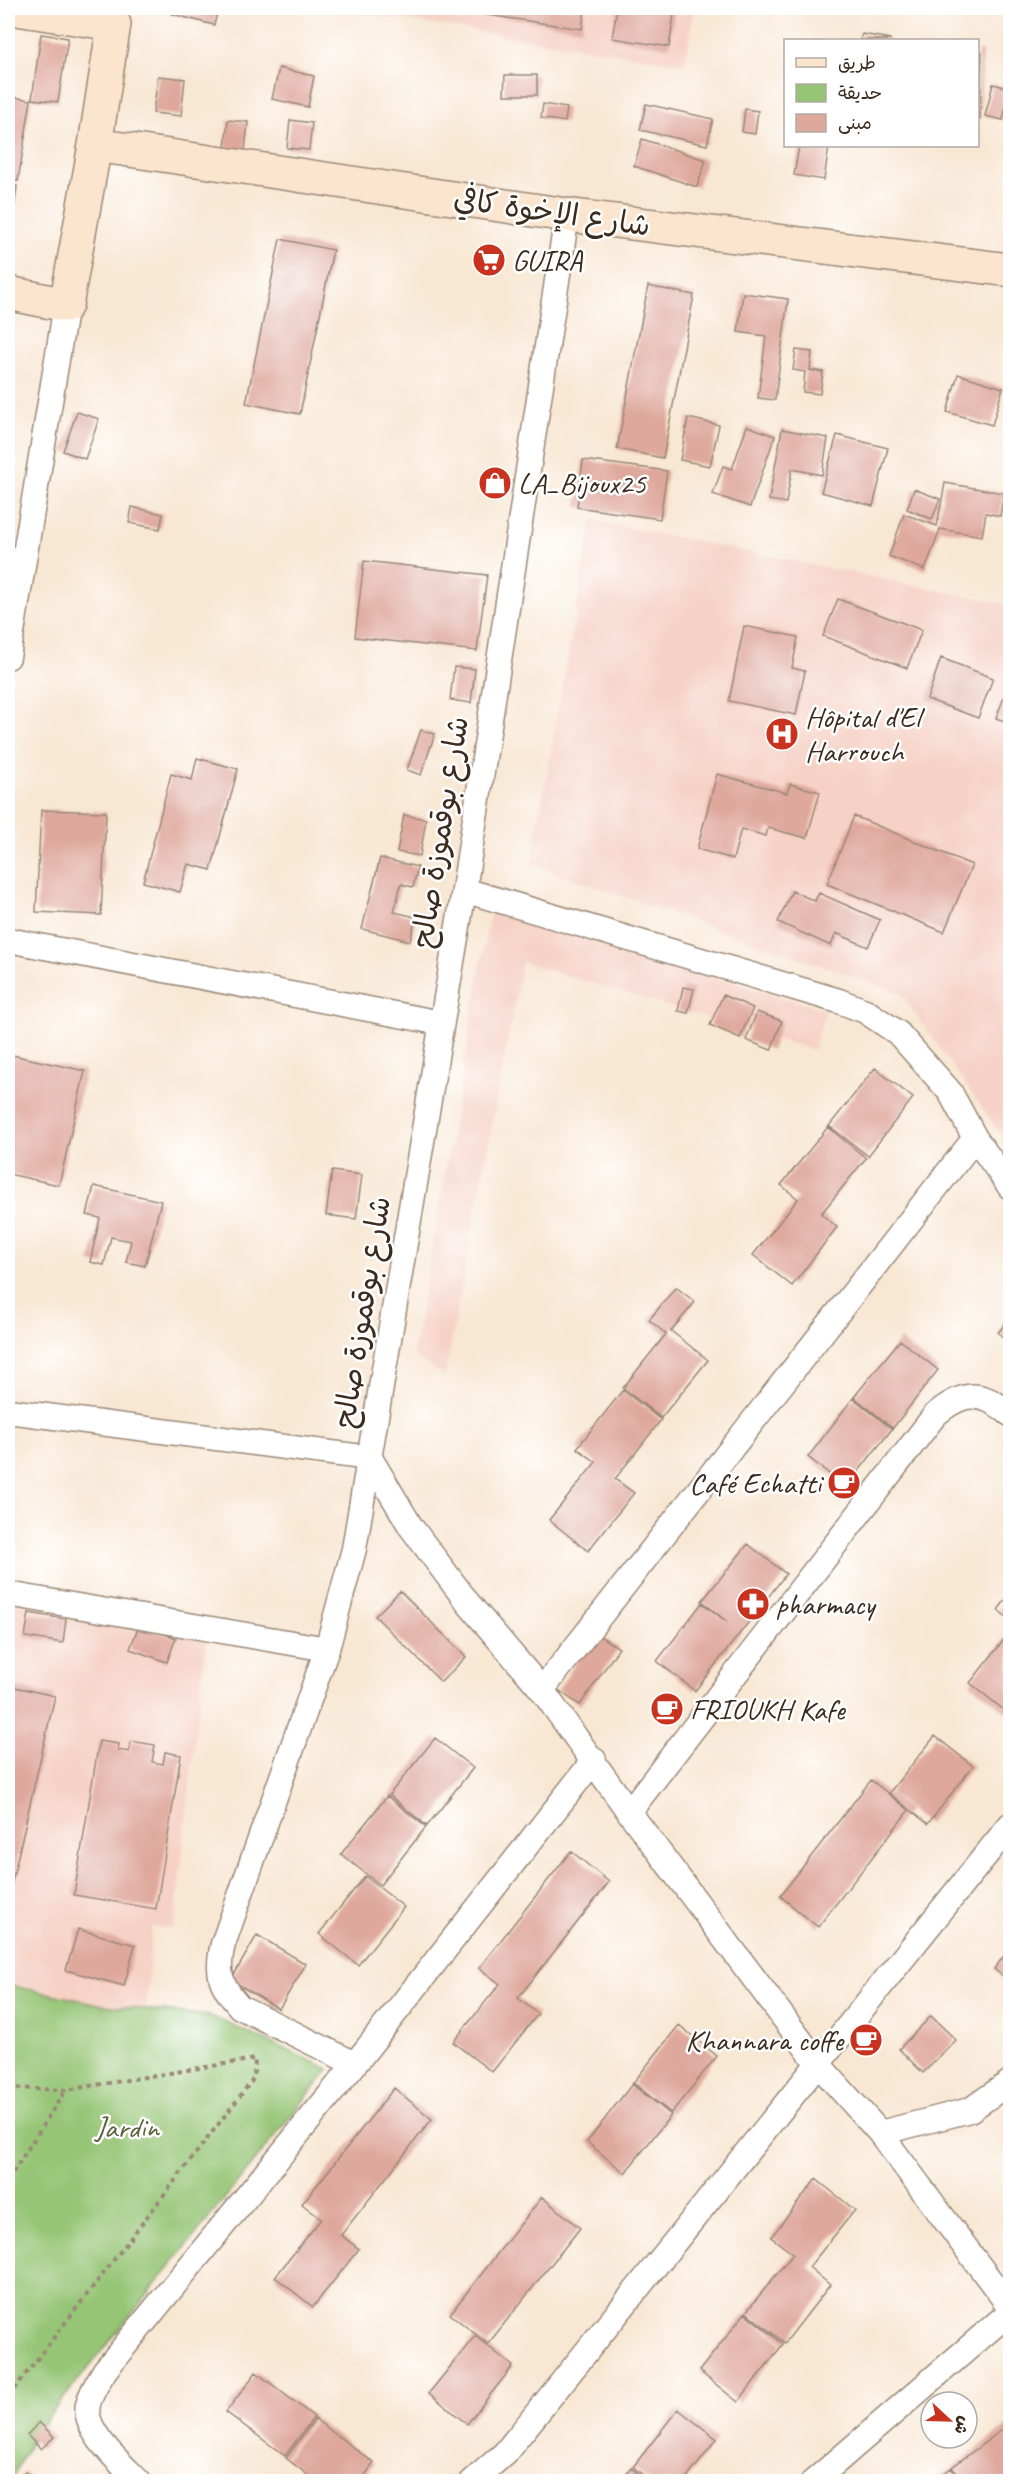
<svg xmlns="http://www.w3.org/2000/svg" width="1018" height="2489" viewBox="0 0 1018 2489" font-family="Caveat,'Playpen Sans Arabic',sans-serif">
	<rect width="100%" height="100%" fill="#fff"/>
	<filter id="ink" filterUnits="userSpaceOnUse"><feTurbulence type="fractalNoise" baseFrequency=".0167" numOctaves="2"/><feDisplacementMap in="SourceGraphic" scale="12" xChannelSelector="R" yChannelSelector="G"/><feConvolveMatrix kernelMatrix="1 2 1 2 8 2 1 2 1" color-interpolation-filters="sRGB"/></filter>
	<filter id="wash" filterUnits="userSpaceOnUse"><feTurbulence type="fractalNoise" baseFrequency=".008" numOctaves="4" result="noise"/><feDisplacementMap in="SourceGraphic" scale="24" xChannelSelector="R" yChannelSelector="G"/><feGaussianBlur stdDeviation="1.35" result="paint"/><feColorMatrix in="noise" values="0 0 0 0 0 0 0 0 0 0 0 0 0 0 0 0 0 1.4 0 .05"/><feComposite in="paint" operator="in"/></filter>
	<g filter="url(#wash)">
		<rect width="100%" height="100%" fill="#f8e7d3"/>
		<path fill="#f6d1c5" d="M330,8H694L685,64Z
			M592,520L1010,605V1147L900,993L531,864Z
			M490,912L826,1010L813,1050L522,962L445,1376L413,1356Z
			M8,1598L207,1632L174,1929L152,1927L146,2009L103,2005L8,1983Z"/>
		<path fill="#95c574" stroke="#687849" stroke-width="1.5" d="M8,1985L103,2005L211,2016L329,2069L34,2435L11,2481L8,2482Z"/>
		<g id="blocks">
			<path fill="#dfa89c" d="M174,8H210L218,10L214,25L172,14Z
				M440,8H585L582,29Z
				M617,8H675L669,47L612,38Z
				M41,34L68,38L58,102L32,99Z
				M862,34L890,39V40H860Z
				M978,51L982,52L980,119H978Z
				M279,68L314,76L308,107L272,99Z
				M505,75H537V95H504Z
				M158,76L185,79L181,116L153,113Z
				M993,84L1010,88L1003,120L985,116Z
				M8,96L31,100L18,181L8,180Z
				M543,104L567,108L565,122L541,118Z
				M646,104L713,119L707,145L640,130Z
				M745,109L758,111L755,134L742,132Z
				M228,120L248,122L245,151L225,148Z
				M290,120L312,123L309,150L287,148Z
				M642,139L706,160L697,187L634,166Z
				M799,146H829L824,180L794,175Z
				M8,184L17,186L9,245H8Z
				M280,239L333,250L300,414L246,403Z
				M648,286L694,295L663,458L617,449Z
				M743,293L788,299L775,400L758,398L766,336L738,332Z
				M796,350L812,352L810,370L823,372L820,394L803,392L805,372L793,370Z
				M958,374L1003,388L992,425L947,412Z
				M77,412L99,419L85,459L63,451Z
				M1009,412H1010V437H1006Z
				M688,418L719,425L710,466L680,460Z
				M747,426L775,436L750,507L713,494L723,466L732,469Z
				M782,429L828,438L822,475L792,469L786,503L769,500Z
				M837,435L888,448L873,506L821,492Z
				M583,460L667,471L660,519L577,507Z
				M945,483L1004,493L1000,516L986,513L982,536L940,529L925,570L889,556L904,514L937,526Z
				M914,489L940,499L932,519L907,509Z
				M132,507L163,514L160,529L129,523Z
				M364,561L487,575L477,651L355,637Z
				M838,599L922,630L907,668L823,636Z
				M744,626L798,637L792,668L805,671L796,715L729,701Z
				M941,658L993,678L978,718L927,699Z
				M454,667L475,669L471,703L450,700Z
				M1010,682V723L996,718Z
				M421,730L435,734L421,775L407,770Z
				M197,758L238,769L211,870L188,864L180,892L143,882L171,774L192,780Z
				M717,774L787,793L790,784L820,792L807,838L768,828L766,836L741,829L733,859L697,849Z
				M41,810L106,812L101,915L36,912Z
				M404,815L426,819L420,856L397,852Z
				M854,816L972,865L944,932L827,884Z
				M380,858L418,867L413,887L401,884L394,912L416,917L410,941L362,929Z
				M792,891L815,901L819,893L880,920L868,947L836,933L831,946L778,922Z
				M683,987L694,989L688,1013L678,1011Z
				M723,995L753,1008L740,1038L710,1025Z
				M757,1012L782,1021L771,1050L746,1040Z
				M12,1055L85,1071L59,1185L8,1174V1077Z
				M875,1068L913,1098L868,1156L829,1126Z
				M828,1127L866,1158L821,1214L837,1227L792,1286L753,1255L798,1199L781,1185Z
				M332,1171L362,1175L356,1219L326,1215Z
				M94,1186L161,1201L145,1266L126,1262L131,1241L111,1237L104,1265L90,1262L100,1218L87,1215Z
				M676,1287L695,1302L671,1331L708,1360L661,1418L623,1388L666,1334L649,1320Z
				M1010,1317V1343L998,1333Z
				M900,1340L938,1370L893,1428L854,1397Z
				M623,1390L661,1420L615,1479L634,1493L588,1551L549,1520L596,1462L577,1448Z
				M853,1398L892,1429L846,1487L808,1457Z
				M748,1544L786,1574L695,1691L657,1661L702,1603L727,1622L702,1601Z
				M400,1591L466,1657L441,1682L375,1616Z
				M1010,1594V1620L998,1610Z
				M29,1613L66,1619L63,1643L25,1637Z
				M139,1625L176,1638L167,1662L130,1649Z
				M1010,1632V1712L1009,1714L970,1683Z
				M595,1633L619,1648L580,1705L558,1690Z
				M15,1687L55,1696L8,1899V1718Z
				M935,1736L973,1766L928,1824L889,1793Z
				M435,1738L473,1768L427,1826L389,1795Z
				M99,1741L119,1744L118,1750L129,1752L131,1741L155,1745L152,1762L163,1764L165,1752L181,1755L156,1909L74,1895Z
				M871,1780L909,1810L818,1927L780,1896Z
				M387,1796L426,1827L380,1885L341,1854Z
				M571,1851L609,1882L518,1998L538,2014L492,2072L453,2042L500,1984L479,1968Z
				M365,1876L404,1907L358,1965L319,1934Z
				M78,1929L135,1945L124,1986L66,1970Z
				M257,1935L306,1964L279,2009L231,1980Z
				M1010,1948V1982L994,1969Z
				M931,2016L956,2040L923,2073L899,2049Z
				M679,2025L717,2056L671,2113L633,2083Z
				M632,2084L671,2115L625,2173L587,2142Z
				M394,2088L432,2119L341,2235L359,2249L313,2307L275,2277L321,2219L302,2204Z
				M816,2179L855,2210L809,2267L830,2285L785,2343L746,2312L793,2254L771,2237Z
				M542,2197L580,2228L488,2344L450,2314Z
				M745,2313L783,2344L738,2402L699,2371Z
				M475,2336L513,2366L467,2424L429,2393Z
				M256,2372L314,2417L285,2456L226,2412Z
				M678,2409L717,2439L684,2482H651L633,2467Z
				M315,2419L374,2463L360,2482H317L286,2458Z
				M39,2422L54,2437L41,2449L27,2435Z
				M1010,2424V2482H962L952,2467Z
				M631,2468L648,2482H620Z
				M951,2468L961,2482H932Z
				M25,2472L34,2482H15Z"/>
		</g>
	</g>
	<g filter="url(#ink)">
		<use href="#blocks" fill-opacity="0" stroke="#9a8878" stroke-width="1.5"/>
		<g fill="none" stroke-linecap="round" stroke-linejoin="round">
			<defs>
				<path id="minor" d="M8,657L66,305
					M464,890L839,1001L865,1011L898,1033L950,1092L975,1138L1010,1187
					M8,940L441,1023
					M8,1411L370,1458
					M370,1458L411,1527L468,1603L542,1690L629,1812L819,2065L880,2133L1010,2307
					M8,1594L327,1649
					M542,1690L975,1138
					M629,1812L935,1415C963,1391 981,1390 1010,1414
					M355,2064L240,2007C220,1985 216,1973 223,1944L327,1649L354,1549L464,890L567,215
					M880,2133L970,2110L1010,2082
					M139,2482C122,2464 82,2431 88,2404C91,2392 99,2380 105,2370L355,2064L594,1760
					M472,2482L505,2453L1010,1825
					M813,2482L1010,2312"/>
				<path id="secondary" d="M95,145L567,215L1010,270
					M8,293L66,305L95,145L114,24L10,8"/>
			</defs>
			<use href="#minor" stroke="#9a8878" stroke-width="27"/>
			<use href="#secondary" stroke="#9a8878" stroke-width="36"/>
			<path stroke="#9a8878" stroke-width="4" stroke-dasharray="4.5 4.5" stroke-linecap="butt" d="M8,2088L66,2090L255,2059L254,2078L8,2397
				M8,2180L65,2091"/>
			<use href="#minor" stroke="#fff" stroke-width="24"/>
			<use href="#secondary" stroke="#fce5cf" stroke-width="33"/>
		</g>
	</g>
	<defs>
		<symbol id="supermarket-disc" viewBox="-11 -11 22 22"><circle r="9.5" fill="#c8321e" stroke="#fff"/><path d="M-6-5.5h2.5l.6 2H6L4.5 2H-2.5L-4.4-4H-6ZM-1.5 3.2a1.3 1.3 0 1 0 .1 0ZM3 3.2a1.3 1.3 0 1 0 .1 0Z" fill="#fff"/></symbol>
		<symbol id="shop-disc" viewBox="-11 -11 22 22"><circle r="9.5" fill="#c8321e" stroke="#fff"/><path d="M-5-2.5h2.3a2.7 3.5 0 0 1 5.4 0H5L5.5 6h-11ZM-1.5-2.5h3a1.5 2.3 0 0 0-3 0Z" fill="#fff"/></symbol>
		<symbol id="hospital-disc" viewBox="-11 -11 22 22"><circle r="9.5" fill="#c8321e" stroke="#fff"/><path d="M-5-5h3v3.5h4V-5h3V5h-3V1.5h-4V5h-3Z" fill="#fff"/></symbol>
		<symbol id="cafe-disc" viewBox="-11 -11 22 22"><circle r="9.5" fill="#c8321e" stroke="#fff"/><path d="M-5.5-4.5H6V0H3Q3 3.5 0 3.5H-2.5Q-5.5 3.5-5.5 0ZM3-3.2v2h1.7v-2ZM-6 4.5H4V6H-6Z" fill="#fff"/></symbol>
		<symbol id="pharmacy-disc" viewBox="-11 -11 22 22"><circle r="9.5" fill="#c8321e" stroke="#fff"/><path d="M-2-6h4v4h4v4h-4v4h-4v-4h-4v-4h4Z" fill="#fff"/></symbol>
	</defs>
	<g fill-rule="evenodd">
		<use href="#supermarket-disc" x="470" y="241" width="38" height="38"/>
		<use href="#shop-disc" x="476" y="464" width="38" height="38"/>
		<use href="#hospital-disc" x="763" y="715" width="38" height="38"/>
		<use href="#cafe-disc" x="825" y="1464" width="38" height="38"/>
		<use href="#pharmacy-disc" x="734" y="1585" width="38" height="38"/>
		<use href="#cafe-disc" x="648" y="1690" width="38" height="38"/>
		<use href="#cafe-disc" x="847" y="2021" width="38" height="38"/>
	</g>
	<g text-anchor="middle" stroke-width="5" stroke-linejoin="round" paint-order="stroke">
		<g font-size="30" fill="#3b2a1e" stroke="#fff">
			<text transform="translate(552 212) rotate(8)" y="10">شارع الإخوة كافي</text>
			<text transform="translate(440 832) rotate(-81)" y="10">شارع بوقموزة صالح</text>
			<text transform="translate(362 1312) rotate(-81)" y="10">شارع بوقموزة صالح</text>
		</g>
		<g font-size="30" fill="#3b2a1e" stroke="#fff" text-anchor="start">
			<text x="512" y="270">GUIRA</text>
			<text x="518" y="493">LA_Bijoux25</text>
			<text x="805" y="727">Hôpital d'El<tspan x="805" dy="34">Harrouch</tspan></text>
			<text x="821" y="1493" text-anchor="end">Café Echatti</text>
			<text x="776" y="1614">pharmacy</text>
			<text x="690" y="1719">FRIOUKH Kafe</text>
			<text x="843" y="2050" text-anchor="end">Khannara coffe</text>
		</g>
		<g font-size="30" fill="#5a603c" stroke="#fff">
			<text x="127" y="2137">Jardin</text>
		</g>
	</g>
	<rect width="1018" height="2489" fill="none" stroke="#fff" stroke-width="30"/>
	<rect x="784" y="39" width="195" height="108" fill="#ffffff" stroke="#b1aaa5" stroke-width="1.5"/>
	<rect x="796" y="58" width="30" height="9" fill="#fce5cf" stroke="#b1aaa5" stroke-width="1.5"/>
	<text x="838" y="69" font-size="18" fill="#3b2a1e">طريق</text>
	<rect x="796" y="84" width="30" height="18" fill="#95c574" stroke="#b1aaa5" stroke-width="1.5"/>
	<text x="838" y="99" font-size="18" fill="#3b2a1e">حديقة</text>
	<rect x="796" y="114" width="30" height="18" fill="#dfa89c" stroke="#b1aaa5" stroke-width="1.5"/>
	<text x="838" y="129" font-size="18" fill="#3b2a1e">مبنى</text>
	<g transform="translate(949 2420) rotate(112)"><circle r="28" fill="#ffffff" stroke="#b1aaa5" stroke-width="1.5"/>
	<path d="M0-4.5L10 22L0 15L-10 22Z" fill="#c8321e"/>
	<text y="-9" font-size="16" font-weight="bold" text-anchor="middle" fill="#3b2a1e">ش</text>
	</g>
</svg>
